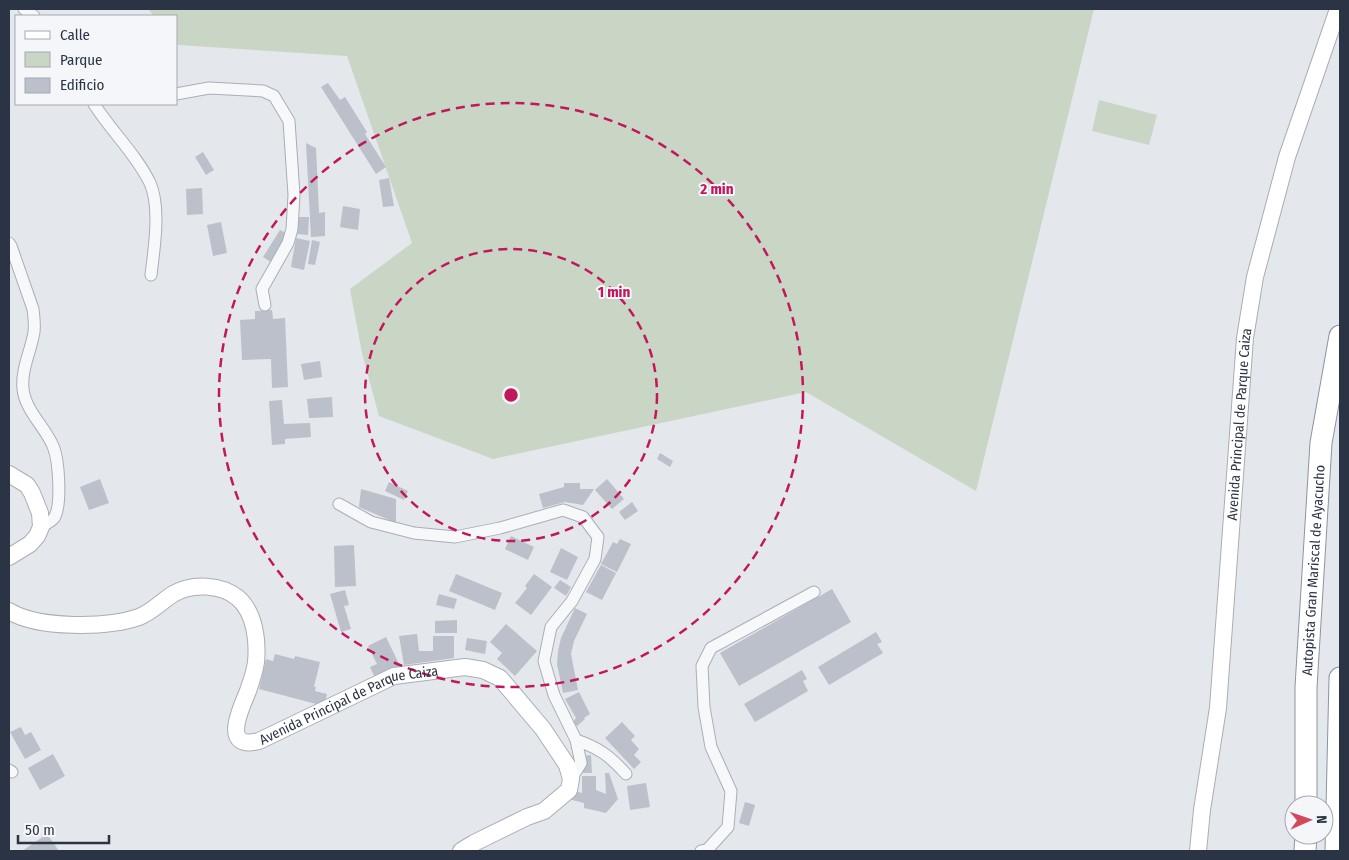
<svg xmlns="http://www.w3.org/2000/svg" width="1349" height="860" viewBox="0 0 1349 860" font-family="'Fira Sans Condensed',sans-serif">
	<rect width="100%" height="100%" fill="#e4e7ec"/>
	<path fill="#c9d6c5" d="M148,9H1094L976,491L806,392L493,459L379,416L362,353L350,289L412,243L347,56L178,45L176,42V16H154Z
		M1099,100L1157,115L1149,145L1092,131Z"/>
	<path fill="#bbc0ca" d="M328,83L340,100L345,97L367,132L365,134L386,167L376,174L321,87Z
		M306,143L316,148L319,213L325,212V236L311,237Z
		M203,152L214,170L206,175L195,157Z
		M389,178L394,206L383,207L379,180Z
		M202,188L203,214L187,215L186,189Z
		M343,206L360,209L358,230L340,227Z
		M298,217H309L308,235L297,234Z
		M221,222L227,253L213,256L207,225Z
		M280,230L288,234L271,262L263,257Z
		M296,238L310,241L304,270L291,267Z
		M312,240L320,242L315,265L308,264Z
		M272,310L273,319L285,318L288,387L272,388L271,359L242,360L240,320L255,319V311Z
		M320,361L322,377L304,380L301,364Z
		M332,397L333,417L309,418L307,399Z
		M282,400L284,424L310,423L311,437L285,439V444L272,445L269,401Z
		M660,453L673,461L670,467L657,459Z
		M100,479L109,503L89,510L80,487Z
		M607,479L624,499L612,509L595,490Z
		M389,482L408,491L404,500L385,491Z
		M564,483H580V489H594L583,505L565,502L543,508L539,494L564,487Z
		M361,489L396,499V523L359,507Z
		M632,502L638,511L625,520L619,512Z
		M511,536L534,547L528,560L505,549Z
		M620,539L631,544L617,572L601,564L613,542L617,544Z
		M354,545L356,586L335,587L334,546Z
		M561,548L578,557L567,580L550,572Z
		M601,565L616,573L602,600L586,592Z
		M456,574L502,593L495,610L449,591Z
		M534,574L552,587L531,615L515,603L527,588L525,586Z
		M560,580L571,587L566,596L554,588Z
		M832,589L851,622L739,686L720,653Z
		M345,590L349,605L344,606L351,629L341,632L330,594Z
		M439,594L457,599L454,609L436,605Z
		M575,608L587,614L574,641L571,654L578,690L563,693L557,664L558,651L561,638Z
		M457,620V633H435V621Z
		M506,624L537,651L515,676L497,659L502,653L490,642Z
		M876,632L882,642L877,644L883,653L829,685L818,667Z
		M417,634L419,651H433V636H454V658L404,665L399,636Z
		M386,637L400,666L375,678L370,667L377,664L368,646Z
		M467,638L487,641L485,654L465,650Z
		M275,654L294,659L295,656L320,662L314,687H316L315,691L327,694L324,706L259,689L266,659L273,661Z
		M802,670L807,679L803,681L808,691L755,722L744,704Z
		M579,692L590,714L584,718L585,719L577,726L573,722L576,718L565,699Z
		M622,722L635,736L631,740L639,749L634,755L641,762L634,769L605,738Z
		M21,727L25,735L31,732L41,750L25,759L10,732Z
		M53,754L65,776L40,790L28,768Z
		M591,755L592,773H583L582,756Z
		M605,773H609L618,799L606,813L584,808V803L568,799L570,790L582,793V776H596V790L606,794Z
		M646,783L650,807L630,810L627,786Z
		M745,802L755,805L749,826L739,823Z
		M47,834L59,851H22Z"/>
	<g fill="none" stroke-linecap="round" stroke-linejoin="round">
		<defs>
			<path id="street" d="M24,9L34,16
				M176,94L209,88L263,91L274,96L289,121L294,195L292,229L288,243L262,289L265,305
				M94,104C111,131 136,154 150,183C161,208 154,249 151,275
				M9,243L11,246L33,309C34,317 35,325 34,332C31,351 21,369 23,389C25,410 45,427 53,446C59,460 62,506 54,518C51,522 45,524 41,527
				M339,504L371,522L414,533L455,537L500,528L563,510L583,517L598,537L595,559L572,601L551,627L544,661L554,695L576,740L581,763L571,779
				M576,740C599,748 610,756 626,774
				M9,770L12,772
				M701,851L707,850L728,827L731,791L711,747L704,707L702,666L711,648L814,592"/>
			<g id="secondary">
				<path d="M9,474L27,485L32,493L40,513L41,527L37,536L30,544L9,557"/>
				<path id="s1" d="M9,611C38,629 107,628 139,617C152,612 162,601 173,594C192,583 221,584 238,598C255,613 258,641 256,662C255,671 251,682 248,691C241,708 220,751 259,741L394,676L465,667L483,670L500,678L543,729L567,765L571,779L569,790L544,811L527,817L474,843L461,851"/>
				<path id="s2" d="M1198,851L1202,810L1218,708L1245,338L1255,277L1287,157L1338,9"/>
			</g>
			<g id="highway">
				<path id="s3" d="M1306,805V687L1321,443L1340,336"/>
				<path d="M1305,851L1306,835"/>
				<path d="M1336,851L1340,678"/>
			</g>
		</defs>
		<use href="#street" stroke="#a9aeb7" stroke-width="13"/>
		<use href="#secondary" stroke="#a9aeb7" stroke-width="18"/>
		<use href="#highway" stroke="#8b94a3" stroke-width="23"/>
		<use href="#street" stroke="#f7f8fa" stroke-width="11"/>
		<use href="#secondary" stroke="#fff" stroke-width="16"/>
		<use href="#highway" stroke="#fff" stroke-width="21"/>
	</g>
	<g fill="none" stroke="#c2185b" stroke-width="2.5" stroke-dasharray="9 6">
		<circle cx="511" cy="395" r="146"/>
		<circle cx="511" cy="395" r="292"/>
	</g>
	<g text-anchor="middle" stroke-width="4" stroke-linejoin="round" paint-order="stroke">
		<g font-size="14" fill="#2b3445" stroke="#f4f6f9">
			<text dy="5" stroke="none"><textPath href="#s2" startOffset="429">Avenida Principal de Parque Caiza</textPath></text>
			<text dy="5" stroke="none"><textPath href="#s3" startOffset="235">Autopista Gran Mariscal de Ayacucho</textPath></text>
			<text dy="5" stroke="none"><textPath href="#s1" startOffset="511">Avenida Principal de Parque Caiza</textPath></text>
		</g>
	</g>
	<circle cx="511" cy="395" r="8" fill="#c2185b" stroke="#f4f6f9" stroke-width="2.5"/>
	<g font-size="15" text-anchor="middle" font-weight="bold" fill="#c2185b" stroke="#f4f6f9" stroke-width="4" stroke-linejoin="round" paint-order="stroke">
		<text x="717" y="194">2 min</text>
		<text x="614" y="297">1 min</text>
	</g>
	<rect width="1349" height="860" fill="none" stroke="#2b3445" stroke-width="20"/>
	<rect x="15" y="15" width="162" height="90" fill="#f4f6f9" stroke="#a4a8b1"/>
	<rect x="25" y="31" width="25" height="8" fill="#ffffff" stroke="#a4a8b1"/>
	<text x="60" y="40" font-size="15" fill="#2b3445">Calle</text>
	<rect x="25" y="52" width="25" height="15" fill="#c9d6c5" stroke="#a4a8b1"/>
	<text x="60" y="65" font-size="15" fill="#2b3445">Parque</text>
	<rect x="25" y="78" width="25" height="15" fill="#bbc0ca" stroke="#a4a8b1"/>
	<text x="60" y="90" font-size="15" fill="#2b3445">Edificio</text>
	<g transform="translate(1309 820) rotate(88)"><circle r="24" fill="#f4f6f9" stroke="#a4a8b1"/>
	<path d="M0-4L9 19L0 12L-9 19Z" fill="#d1495b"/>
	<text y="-8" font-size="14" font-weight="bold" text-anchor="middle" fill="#2b3445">N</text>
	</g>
	<path d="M18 835v8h91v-8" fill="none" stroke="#2b3445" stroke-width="2.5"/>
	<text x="25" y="835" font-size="15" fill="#2b3445" stroke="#f4f6f9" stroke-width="4" paint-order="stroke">50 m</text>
</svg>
